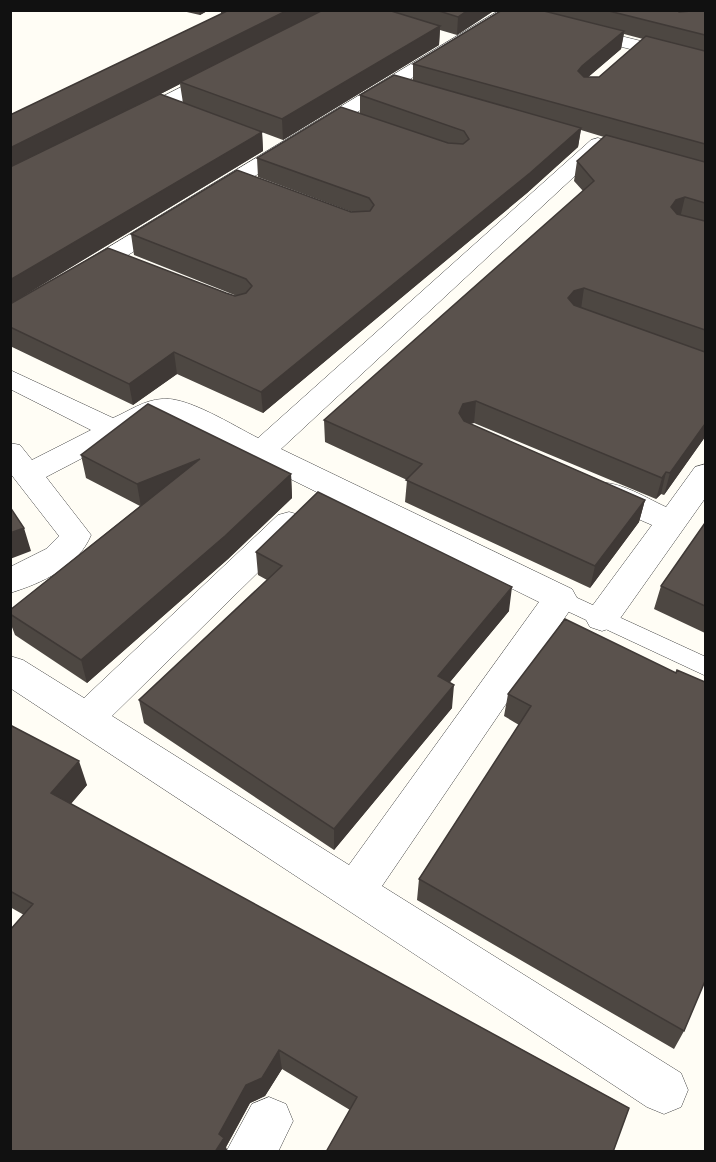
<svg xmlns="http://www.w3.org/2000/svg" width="716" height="1162" viewBox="0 0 716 1162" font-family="Spectral,serif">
	<rect width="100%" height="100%" fill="#fffdf5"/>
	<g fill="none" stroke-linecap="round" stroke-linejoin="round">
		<defs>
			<path id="lane" d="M560,590L706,657V676L552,604L549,598L552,592Z"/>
			<path id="street" d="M500,10H521L19,323L10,326V307Z
				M580,26L706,57V68L574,35L571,31L574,27Z
				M221,67L228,69L230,73L228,77L138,124H124L121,120L124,116Z
				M598,138L605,140L608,144L605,148L281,449L572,589L577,598L572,607L382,886L681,1073L688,1090L681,1107L664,1114L647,1107L10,688V656L23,660L84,698L278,515L289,512L300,515L305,523L300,531L112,716L349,865L539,602L163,416L46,477L91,535C78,567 42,583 10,593V567L46,549L59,536L10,473V443L20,445L32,460L91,430L10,389V370L113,418C129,411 144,400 162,399C187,396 234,426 258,438L591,140Z
				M706,464V497L614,627L602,631L590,627L585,618L590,609L652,525L590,498L586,491L590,484C614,477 644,497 666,507L695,467Z
				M269,1097L286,1104L293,1121L278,1152H226L252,1104Z"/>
		</defs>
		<use href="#lane" stroke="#444" stroke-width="1"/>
		<use href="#street" stroke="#444" stroke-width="1"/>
		<use href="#lane" fill="#fff" fill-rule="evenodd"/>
		<use href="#street" fill="#fff" fill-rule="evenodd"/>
	</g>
	<path fill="#4d4742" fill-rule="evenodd" d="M178,10H209L200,15Z
		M221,10H495L457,35L440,30L439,45L283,140L183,103L180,84L147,101L262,132L263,151L22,297L226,293L235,296H237L134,255L131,234L352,212L258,177L257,158L360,114V95L413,80V64L502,10H682L681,12L705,10V437L664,495L661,494L656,499L474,423L470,424L645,500L639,522L590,588L405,502L407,480L325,442L324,420L583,191L574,181L577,161L604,137L581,130L578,147L527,193L263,413L177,374L133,405L10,346V115L221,14ZM624,34L643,39L599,77H588L621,49Z
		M81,455L291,474L292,498L228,559L87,683L15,635L10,622V610L140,506L86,478Z
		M705,523V633L654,609L661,586Z
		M256,552L509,611L449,683L452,708L334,850L144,723L139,700L267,580L258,575Z
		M565,619L684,1031L674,1049L417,900L419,879L519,725L504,716L508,694Z
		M10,725L87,785L71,804L629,1108L350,1110L282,1069L265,1096L250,1103L226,1147L24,915L10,907Z"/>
	<path fill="#3f3936" d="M199,10H209L200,15Z
		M288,10H324L180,82V84L10,170V148Z
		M468,10H495L457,35L458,17Z
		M440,26L439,45L283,140L282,119Z
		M624,31L621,49L579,85L578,71L582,66Z
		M581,128L578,147L527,193L263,413L261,392Z
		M262,132L263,151L10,304V280Z
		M685,197L680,218L671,207L676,200Z
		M584,288L581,309L570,312L568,298L574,291Z
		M174,352L177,374L133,405L129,384Z
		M476,401L474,423L461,426L459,413L463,404Z
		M705,424V437L664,495L670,473Z
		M200,459L141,507L137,484Z
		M666,472L661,494L656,499L662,478Z
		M291,474L292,498L228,559L87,683L81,660Z
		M645,500L639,522L590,588L595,566Z
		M24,528L31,551L10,559V533Z
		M512,587L509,611L436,699L438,676Z
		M454,685L452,708L334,850V829Z
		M79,761L87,785L60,816L51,793Z
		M279,1050L282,1069L265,1096L250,1103L226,1147L228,1152H215L219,1134L246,1085Z"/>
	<path fill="#5a524d" stroke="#3f3936" stroke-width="1.5" d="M229,10H288L10,148V115Z
		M323,10H388L440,26L282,119L180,82Z
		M436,10H468L458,17Z
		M502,10H540L624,31L582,66L578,71L584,77H599L646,36L705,51V144L413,64Z
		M605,10H678L679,12L705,10V35Z
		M394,75L581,128L530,173L261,392L174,352L129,384L10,327V304L108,248L226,293L235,296L246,293L252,286L246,279L131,234L237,170L351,212L370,211L374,205L369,198L257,158L341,107L448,143L463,144L469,139L464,131L360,95Z
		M160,94L262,132L10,280V167Z
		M606,135L705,162V203L685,197L676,200L671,207L677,214L705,221V330L584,288L574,291L568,298L574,305L705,352V424L670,473L666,472L662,478L476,401L463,404L459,413L464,421L645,500L595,566L406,480L422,464L324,420L594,181L577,161Z
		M148,404L291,474L225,536L81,660L10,614V610L200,459L137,484L81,455Z
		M318,492L512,587L438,676L454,685L334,829L139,700L282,566L256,552Z
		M10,507L24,528L10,533Z
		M705,523V606L661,586Z
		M565,619L676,673L677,670L705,682V981L684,1031L419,879L531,706L508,694Z
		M10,725L79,761L51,793L629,1108L613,1152H326L357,1097L279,1050L262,1078L246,1085L219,1134L224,1138L215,1152H10V930L33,904L10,891Z"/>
	<rect width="716" height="1162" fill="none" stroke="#111111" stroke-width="24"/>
</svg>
